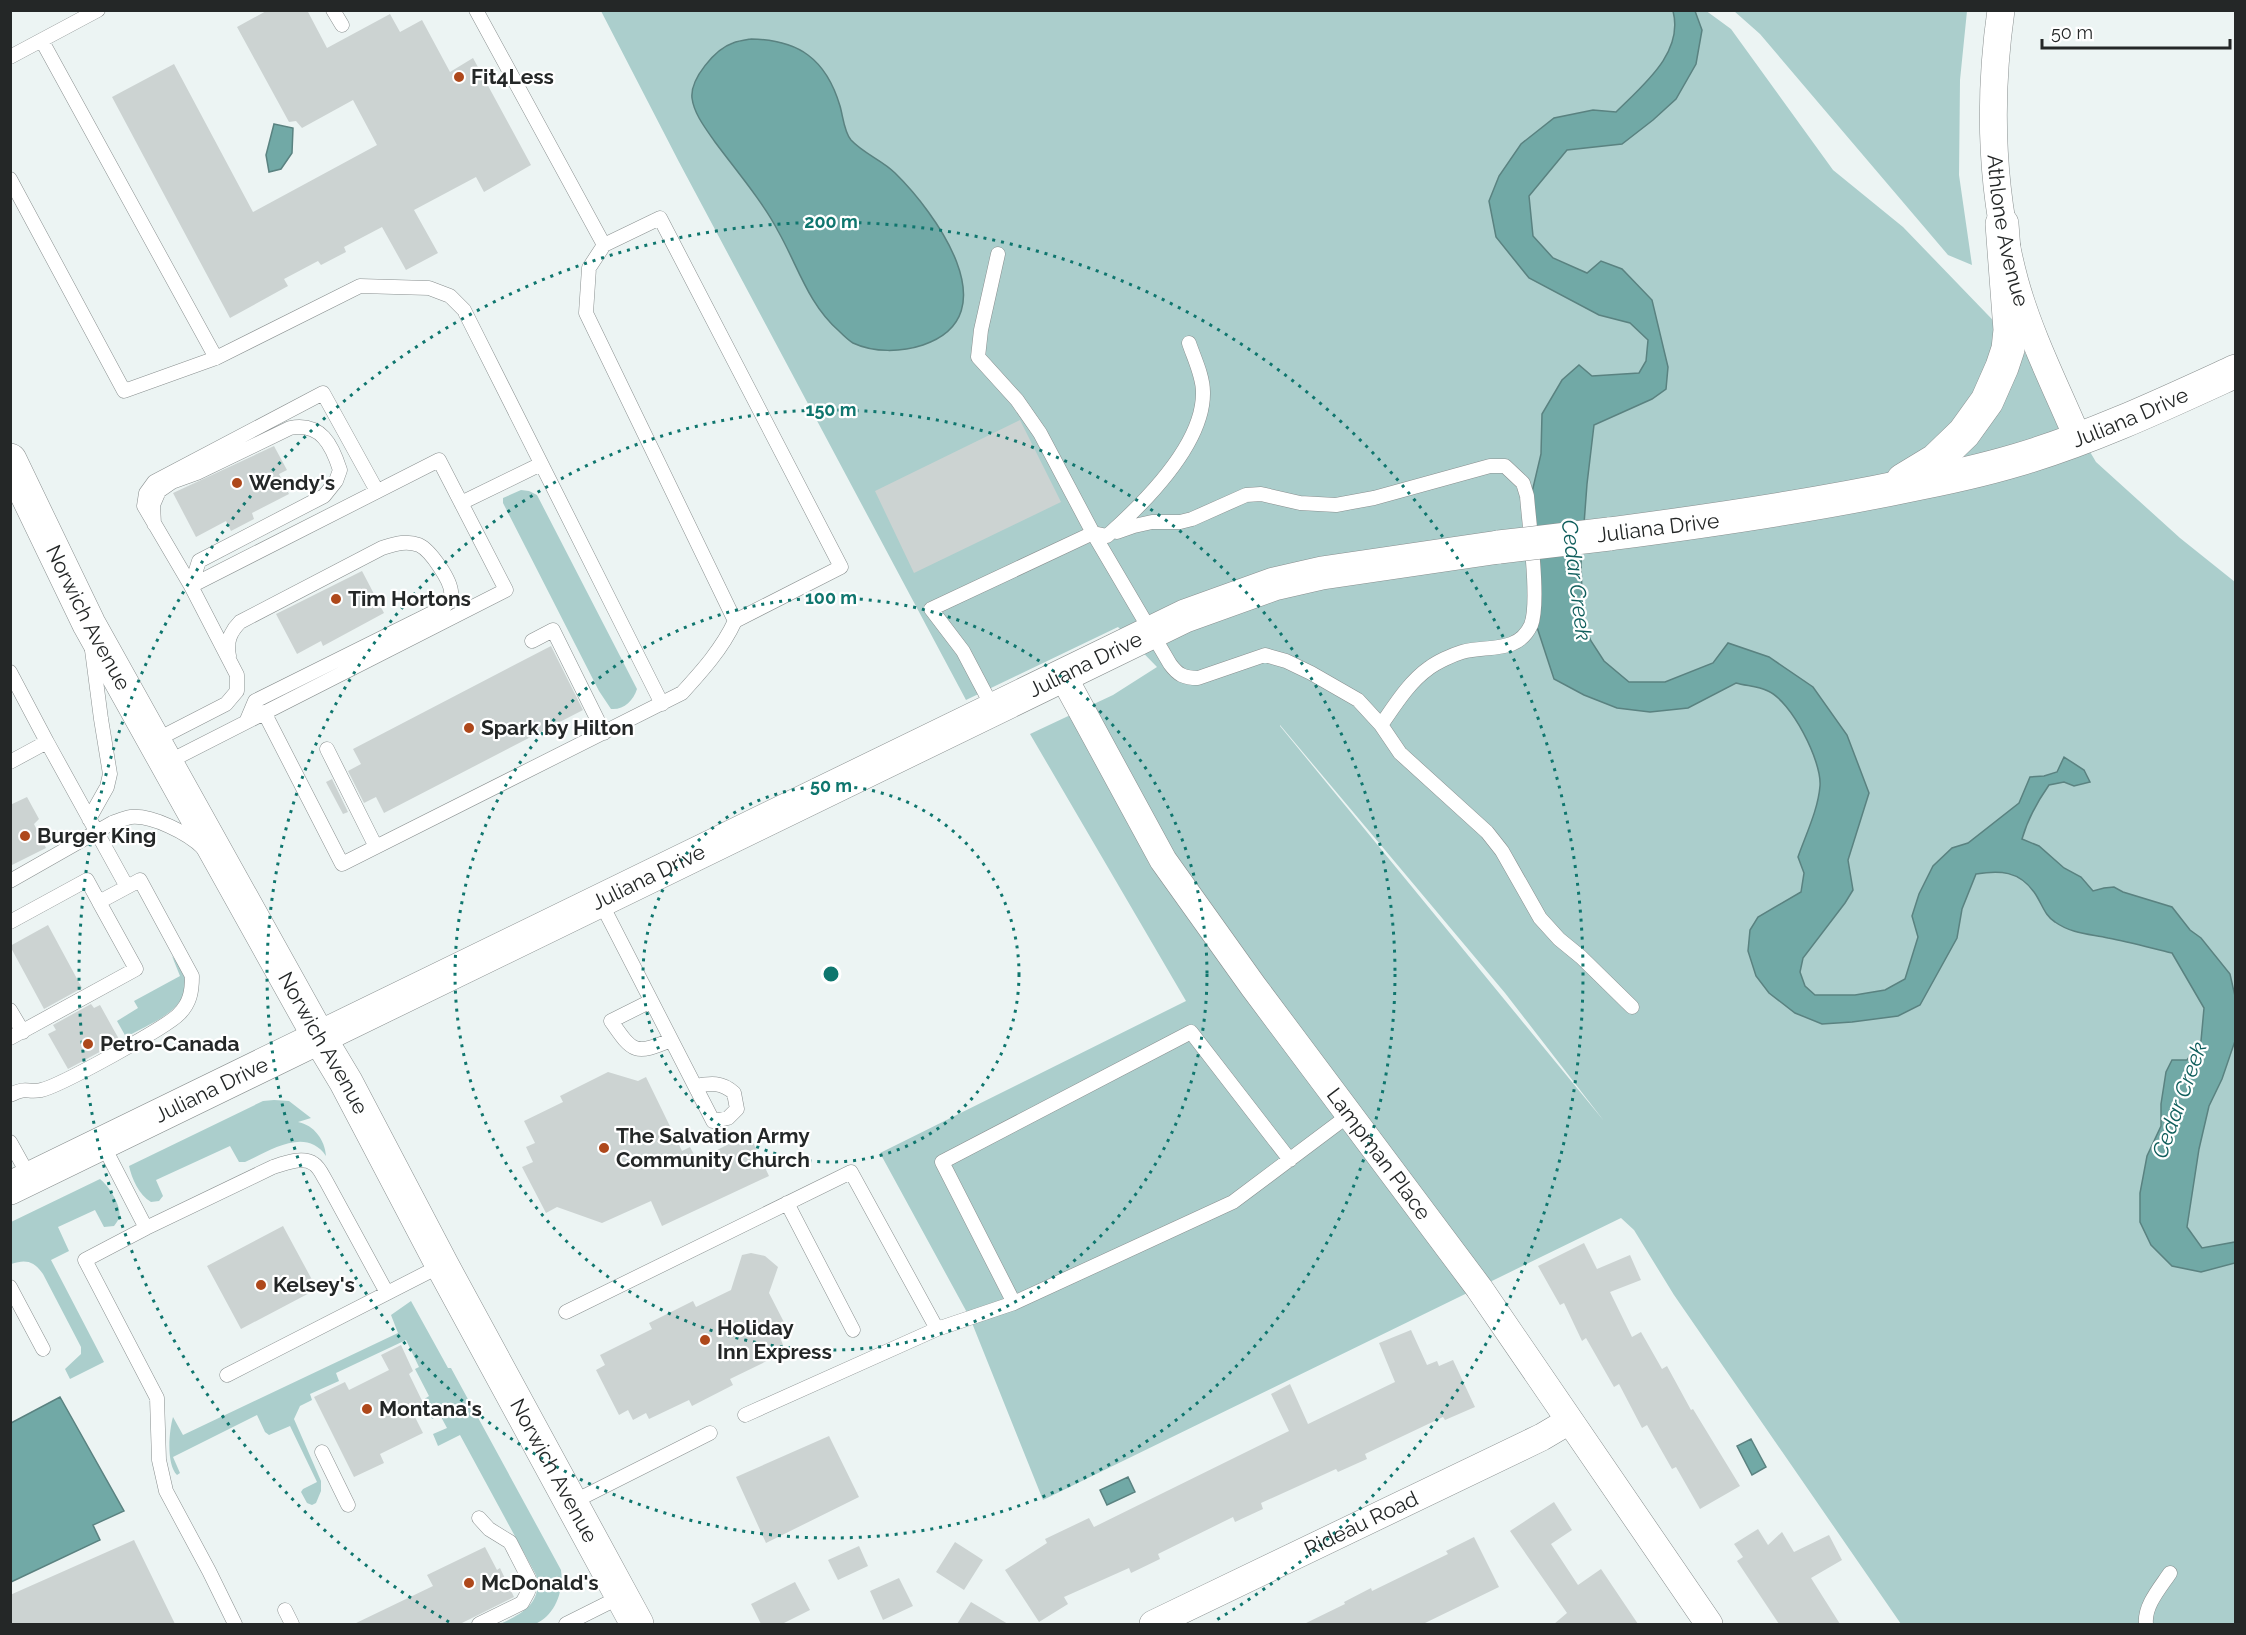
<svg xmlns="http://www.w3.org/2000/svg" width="2246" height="1635" viewBox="0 0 2246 1635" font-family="Raleway,sans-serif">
	<rect width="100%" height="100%" fill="#ecf4f3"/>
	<path fill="#abcecc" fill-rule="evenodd" d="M1705,10L1731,29L1833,170L1903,227L2042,371L2096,462L2180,538L2235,582V1624H1901L1674,1295L1634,1230L1621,1218L1043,1500L970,1318L880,1153L1186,1001L1030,734L1113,695L1157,667L1118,627L966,700L679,162L601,11ZM1280,725L1505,993L1604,1121L1280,726Z
		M1734,11H1967L1960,80L1959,175L1972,265L1948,255L1760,34Z
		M521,490L529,491L537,495L637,689C633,701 624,710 611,709L599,691L503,503V498Z
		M172,956C210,1001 159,1019 126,1037L117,1021L138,1008L134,1001L180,976Z
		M274,1100L289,1101L311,1118L298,1122C314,1125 325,1140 326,1156C306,1126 269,1151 245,1162H239L230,1146L156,1180L163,1196L159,1201L151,1202C139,1195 132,1179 129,1166L263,1101Z
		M100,1179C108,1185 123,1207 119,1218C118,1221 116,1223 114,1226L104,1227L95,1210L58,1227L69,1251L51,1260L104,1362L70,1379L65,1369L81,1354V1347L43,1274C34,1261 26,1259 11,1264V1222Z
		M411,1301L448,1368H451L561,1570C564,1591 555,1616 535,1624C525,1627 510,1625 500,1624C522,1614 543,1603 536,1575L460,1435L438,1446L433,1434L447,1428L440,1415L432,1419L423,1400L429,1396L415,1369L419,1367L406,1340L336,1373L339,1381L310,1394L312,1400L300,1406L294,1419L321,1481V1491L316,1503L312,1505L307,1503L301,1492L303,1489L317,1482L290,1426L269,1435L265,1432L257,1415L173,1457L180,1473L177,1475C166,1464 169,1431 173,1417L183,1435L398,1333L391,1315Z"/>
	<path fill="#71a9a6" stroke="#5a8280" stroke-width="1.5" d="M1673,11H1695L1702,30L1696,64L1676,99L1653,120L1622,144L1567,150L1529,196L1533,236L1553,258L1587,273L1601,261L1622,269L1652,300L1668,367L1666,389L1652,399L1594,425L1587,484L1581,564L1583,622L1591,641L1604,661L1629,682H1665L1713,663L1728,643L1769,657L1813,687L1847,735L1869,793L1848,860L1853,890L1845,903L1803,958L1800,972L1805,986L1815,995H1855L1885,990L1905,979L1918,937L1912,916L1919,894L1933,866L1952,848L1968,843L2019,803L2030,777L2044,776L2057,772L2064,757L2084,770L2090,782L2074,786L2064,782L2049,785C2037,802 2028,818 2022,839L2039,846L2064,868L2081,877L2093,891L2104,888L2114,887L2123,892L2172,907L2190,930L2201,938L2230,974L2235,996V1041L2222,1079L2209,1106L2199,1149L2187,1227L2202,1248L2235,1242V1263L2201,1272L2172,1266L2151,1245L2140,1222V1193L2147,1156L2161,1126V1104L2166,1072L2172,1060H2187L2201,1041L2204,1008L2172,953C2151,948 2130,942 2108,938C2090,934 2072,934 2055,922C2044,915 2042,903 2034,892C2019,871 2000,870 1976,874L1962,909L1957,938L1920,1005L1898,1016L1852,1022L1822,1024L1795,1013L1769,993L1756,976L1748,951L1750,930L1758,917L1801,892L1804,873L1798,857C1806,834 1818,810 1820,786C1822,761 1791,701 1768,691C1758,686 1746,686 1736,683L1688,708L1650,712L1617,708L1584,695L1554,679L1532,612L1528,509L1541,454L1542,414L1562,380L1579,365L1592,376L1639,373L1646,361L1648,340L1630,323L1599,315L1529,278L1496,237L1489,201L1499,176L1521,144L1554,118L1593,110L1616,112C1643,85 1684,53 1673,11Z
		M751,39C799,40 826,59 840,106C843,116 844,132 851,140C864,154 882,160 895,173C934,211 1011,315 923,345C902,352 874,353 853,343C848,340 843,335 839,331C808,304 798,266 778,231C763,202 735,169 715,142C706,129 694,114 692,98C690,79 715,49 733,43C738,41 745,40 751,39Z
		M274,124L293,128L292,153L281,169L269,172L266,155Z
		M60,1397L124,1511L93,1525L100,1540L11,1582V1423Z
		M1751,1439L1766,1467L1752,1475L1737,1446Z
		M1128,1477L1135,1492L1107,1505L1100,1490Z"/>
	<path fill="#ccd3d2" d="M268,10H307L327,48L390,14L400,32L422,20L450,72L473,58L531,165L484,192L476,177L414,210L438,253L406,270L382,227L344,247L346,252L321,265L318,261L284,279L288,286L230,318L112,97L174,64L253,212L377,145L353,100L302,128L296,121L289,122L237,27Z
		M1020,420L1061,502L914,573L875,491Z
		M274,446L287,470L279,474L289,494L252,513L254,519L231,531L226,521L196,537L173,493Z
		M362,571L384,613L323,646L321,641L297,654L276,614Z
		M551,646L583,710L384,813L376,797L364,803L348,771L361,764L353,749Z
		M332,779L348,812L343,814L326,782Z
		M27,797L39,819L34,824L46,848L10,866V805Z
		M48,925L82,988L44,1009L10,946Z
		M91,1004L94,1008L100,1005L120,1041L68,1069L48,1034L56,1030L53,1025Z
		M608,1072L638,1081L646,1077L682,1151L690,1147L697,1160L749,1134L769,1176L662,1226L651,1201L602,1223L557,1207L546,1213L522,1167L533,1162L526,1147L535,1143L524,1121L563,1102L560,1096Z
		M283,1226L317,1289L241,1329L207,1266Z
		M1584,1243L1597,1269L1630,1255L1641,1280L1610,1292L1632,1337L1641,1332L1662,1369L1667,1366L1691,1410L1693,1409L1740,1486L1700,1509L1676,1467L1672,1469L1647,1425L1642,1428L1619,1384L1614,1387L1586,1338L1582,1341L1564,1303L1560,1305L1538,1266Z
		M751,1253L765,1256L778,1267L769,1293L788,1330L779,1335L783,1345L770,1352L773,1358L730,1379L733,1385L692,1406L689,1400L649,1419L646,1413L633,1420L628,1410L619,1415L596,1370L605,1365L600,1355L652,1329L649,1323L693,1301L696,1307L731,1290L742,1255Z
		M1411,1330L1427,1365L1437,1361L1439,1366L1453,1360L1475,1407L1445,1420L1443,1417L1365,1454L1367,1459L1338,1472L1336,1469L1261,1503L1263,1509L1235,1522L1233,1517L1158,1554L1160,1559L1131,1573L1129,1568L1064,1597L1068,1604L1039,1622L1005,1570L1047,1543L1045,1539L1089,1518L1094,1527L1289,1431L1271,1394L1290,1384L1308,1424L1395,1382L1379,1343Z
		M401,1345L413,1371L409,1374L427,1411L415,1417L423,1433L380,1454L384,1463L354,1477L314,1397L345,1382L349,1390L389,1370L381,1355Z
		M829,1436L859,1497L766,1543L736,1477Z
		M1554,1502L1572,1530L1551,1544L1578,1585L1601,1569L1638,1624H1554L1567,1613L1510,1531Z
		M1758,1529L1768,1545L1782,1532L1794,1552L1829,1535L1842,1560L1811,1578L1840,1624H1779L1737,1561L1743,1557L1734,1544Z
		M1474,1537L1499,1587L1423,1624H1304L1345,1604L1344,1602L1371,1588L1372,1591L1448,1554L1446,1551Z
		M134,1540L175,1624H10V1595Z
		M955,1542L983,1560L964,1590L936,1572Z
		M859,1546L868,1566L838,1580L828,1560Z
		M485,1547L497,1570L500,1568L514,1597L460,1624H354L433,1586L427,1575Z
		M899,1578L913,1606L883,1620L870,1591Z
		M795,1582L810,1610L782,1624H761L751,1604Z
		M971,1602L1008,1624H957Z"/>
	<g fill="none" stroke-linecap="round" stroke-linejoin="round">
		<defs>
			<path id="service" d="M333,10L342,25
				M42,41L216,358
				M10,57L98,10
				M10,179L124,391L216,358L360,286L429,288L450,296L464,310L662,704
				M604,245L660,218L841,567L735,621
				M1189,343C1194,358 1203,376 1203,392C1204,444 1143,504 1107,536L1093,533L1170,664C1178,675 1184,678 1198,678L1265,655L1286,661L1311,673L1358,700L1381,725L1400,753L1487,832L1502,851L1540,918L1559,939L1581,957L1632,1007
				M461,503L541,464
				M154,524L153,505L159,491L172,482L197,473L290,428C321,422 332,445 340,470L336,481L324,496L199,561L191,586
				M1117,532L1134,526L1152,522H1180L1192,519L1246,495L1261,494L1300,503L1336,505L1374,498L1490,466H1505L1523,483L1527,496C1529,523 1540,603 1531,625C1518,654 1487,645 1462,652C1452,655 1437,662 1429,668C1409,682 1395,705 1381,725
				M191,586L144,506L146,493L154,482L323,393L377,491
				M532,641L553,630L604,733
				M229,656C226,642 230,632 240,622L382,548C395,544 406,540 419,545C430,550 453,582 451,595C451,601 445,606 440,609L255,701L247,720
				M10,672L47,742
				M994,710L963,651L931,609L1093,533L1040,433L1017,400L978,357L981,330L998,254
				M264,712L342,864L682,693C702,671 722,649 735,621L586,313L589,268L604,245L476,10
				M154,741L226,704L237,691V675L191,586L439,460L506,590L166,763
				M327,749L376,847
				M10,762L47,742L127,887L99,902L136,969L10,1038
				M89,819L107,787L110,774L101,719L92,650
				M10,881L112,823C118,821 125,818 131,817C152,815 188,833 203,848
				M600,901L695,1086C711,1083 722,1082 734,1093L737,1109L728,1118L713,1121L695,1086
				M10,922L87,880L99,902
				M651,1001L611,1021C633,1053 635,1055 671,1040
				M10,1010L23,1032
				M10,1095C28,1086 26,1093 41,1090C58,1087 167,1027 179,1014C190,1003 192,992 192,976L140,880L127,887
				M10,1142L30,1178
				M102,1143L146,1228L85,1260L157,1398L159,1460L166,1491L209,1571L235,1624
				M787,1203L853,1330
				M146,1228L273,1167C285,1163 303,1156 314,1164C319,1167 323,1176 326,1181L387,1293
				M10,1287L43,1349
				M1014,1303L942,1162L1191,1032L1290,1160
				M566,1312L851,1172L937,1329
				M227,1375L442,1265
				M745,1415L937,1329L1014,1303L1233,1202L1349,1115
				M322,1452L348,1505
				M571,1503L710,1433
				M285,1610L292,1624
				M479,1624L522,1603L528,1592L529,1579L510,1542L489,1529L479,1518
				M566,1624L622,1596
				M2146,1624C2144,1606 2160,1588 2170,1573"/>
			<g id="minor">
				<path id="s1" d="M2001,10C1988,101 1991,193 2015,282C2030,336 2056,387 2078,439"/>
				<path id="s2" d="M1063,676L1163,860L1253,986L1479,1288L1709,1624"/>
				<path id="s3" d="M1153,1624L1542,1437L1569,1421"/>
			</g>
			<g id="tertiary">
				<path d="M1903,480L1936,460L1964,433L1987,401L2002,367L2008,349L2010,330L2002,224"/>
				<path id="s4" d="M1609,534C1709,521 1807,507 1906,486C1943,479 1980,471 2017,460C2092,438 2164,404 2236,371"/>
				<path id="s5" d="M10,1188L1185,616L1274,584L1322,573L1499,547"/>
			</g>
			<g id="secondary">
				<path id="s6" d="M10,460L89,624L319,1037L346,1082L442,1265L637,1624"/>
			</g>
		</defs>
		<use href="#service" stroke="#898f8f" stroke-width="15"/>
		<use href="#minor" stroke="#898f8f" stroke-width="28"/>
		<use href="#tertiary" stroke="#898f8f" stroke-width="34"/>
		<use href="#secondary" stroke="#898f8f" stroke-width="34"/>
		<use href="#service" stroke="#fff" stroke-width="14"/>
		<use href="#minor" stroke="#fff" stroke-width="27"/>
		<use href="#tertiary" stroke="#fff" stroke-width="33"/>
		<use href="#secondary" stroke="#fff" stroke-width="33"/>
		<defs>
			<path id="tertiary-bridge" d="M1499,547L1609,534"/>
		</defs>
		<use href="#tertiary-bridge" stroke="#898f8f" stroke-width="34" stroke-linecap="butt"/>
		<use href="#tertiary-bridge" stroke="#fff" stroke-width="33"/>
	</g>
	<g fill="none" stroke="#0f766e" stroke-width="3" stroke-dasharray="3 6">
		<circle cx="831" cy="974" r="188"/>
		<circle cx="831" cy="974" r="376"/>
		<circle cx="831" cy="974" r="564"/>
		<path d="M449 1622A752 752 0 1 1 1213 1622"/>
	</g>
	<g fill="#ae481b" stroke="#fff" stroke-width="2">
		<circle cx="459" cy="77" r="6"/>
		<circle cx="237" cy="483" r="6"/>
		<circle cx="336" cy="599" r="6"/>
		<circle cx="469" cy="728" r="6"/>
		<circle cx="25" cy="836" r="6"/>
		<circle cx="88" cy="1044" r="6"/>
		<circle cx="604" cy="1148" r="6"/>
		<circle cx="261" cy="1285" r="6"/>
		<circle cx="705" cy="1340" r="6"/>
		<circle cx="367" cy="1409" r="6"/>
		<circle cx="469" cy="1583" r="6"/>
	</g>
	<g text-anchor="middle" stroke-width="4.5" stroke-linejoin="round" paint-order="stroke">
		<g font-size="21" font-weight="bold" fill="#242727" stroke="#fff" text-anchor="start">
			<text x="471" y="84">Fit4Less</text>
			<text x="249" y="490">Wendy's</text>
			<text x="348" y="606">Tim Hortons</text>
			<text x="481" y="735">Spark by Hilton</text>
			<text x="37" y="843">Burger King</text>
			<text x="100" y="1051">Petro-Canada</text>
			<text x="616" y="1143">The Salvation Army<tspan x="616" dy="24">Community Church</tspan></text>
			<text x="273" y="1292">Kelsey's</text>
			<text x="717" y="1335">Holiday<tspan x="717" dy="24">Inn Express</tspan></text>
			<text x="379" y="1416">Montana's</text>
			<text x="481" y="1590">McDonald's</text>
		</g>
		<g font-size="21" fill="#242727" stroke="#fff">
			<text dy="7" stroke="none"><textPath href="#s1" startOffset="222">Athlone Avenue</textPath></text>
			<text dy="7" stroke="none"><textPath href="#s4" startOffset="536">Juliana Drive</textPath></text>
			<text transform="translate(1658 528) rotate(-7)" y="7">Juliana Drive</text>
			<text dy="7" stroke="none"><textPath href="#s6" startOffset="176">Norwich Avenue</textPath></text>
			<text dy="7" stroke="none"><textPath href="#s5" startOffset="1196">Juliana Drive</textPath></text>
			<text dy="7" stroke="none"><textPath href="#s5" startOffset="710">Juliana Drive</textPath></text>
			<text dy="7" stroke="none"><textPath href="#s6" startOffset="662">Norwich Avenue</textPath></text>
			<text dy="7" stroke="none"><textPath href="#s5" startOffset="224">Juliana Drive</textPath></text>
			<text dy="7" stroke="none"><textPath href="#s2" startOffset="574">Lampman Place</textPath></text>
			<text dy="7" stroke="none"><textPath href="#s6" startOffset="1148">Norwich Avenue</textPath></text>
			<text dy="7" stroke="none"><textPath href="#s3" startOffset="231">Rideau Road</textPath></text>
		</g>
		<g font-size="22" font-style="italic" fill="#0f5e5c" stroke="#fff">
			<text transform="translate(1577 580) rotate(83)" y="8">Cedar Creek</text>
			<text transform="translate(2179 1100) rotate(-70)" y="8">Cedar Creek</text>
		</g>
	</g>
	<circle cx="831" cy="974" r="9" fill="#0f766e" stroke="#fff" stroke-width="3"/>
	<g font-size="18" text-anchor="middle" font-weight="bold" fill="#0f766e" stroke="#fff" stroke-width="4.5" stroke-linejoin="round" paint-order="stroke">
		<text x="831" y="228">200 m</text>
		<text x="831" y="416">150 m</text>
		<text x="831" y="604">100 m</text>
		<text x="831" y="792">50 m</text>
	</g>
	<rect width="2246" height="1635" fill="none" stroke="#242727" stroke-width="24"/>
	<path d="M2042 39v9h188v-9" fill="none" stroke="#242727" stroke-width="3"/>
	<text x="2051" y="39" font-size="18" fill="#242727" stroke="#ffffff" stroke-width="4.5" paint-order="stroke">50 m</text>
</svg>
